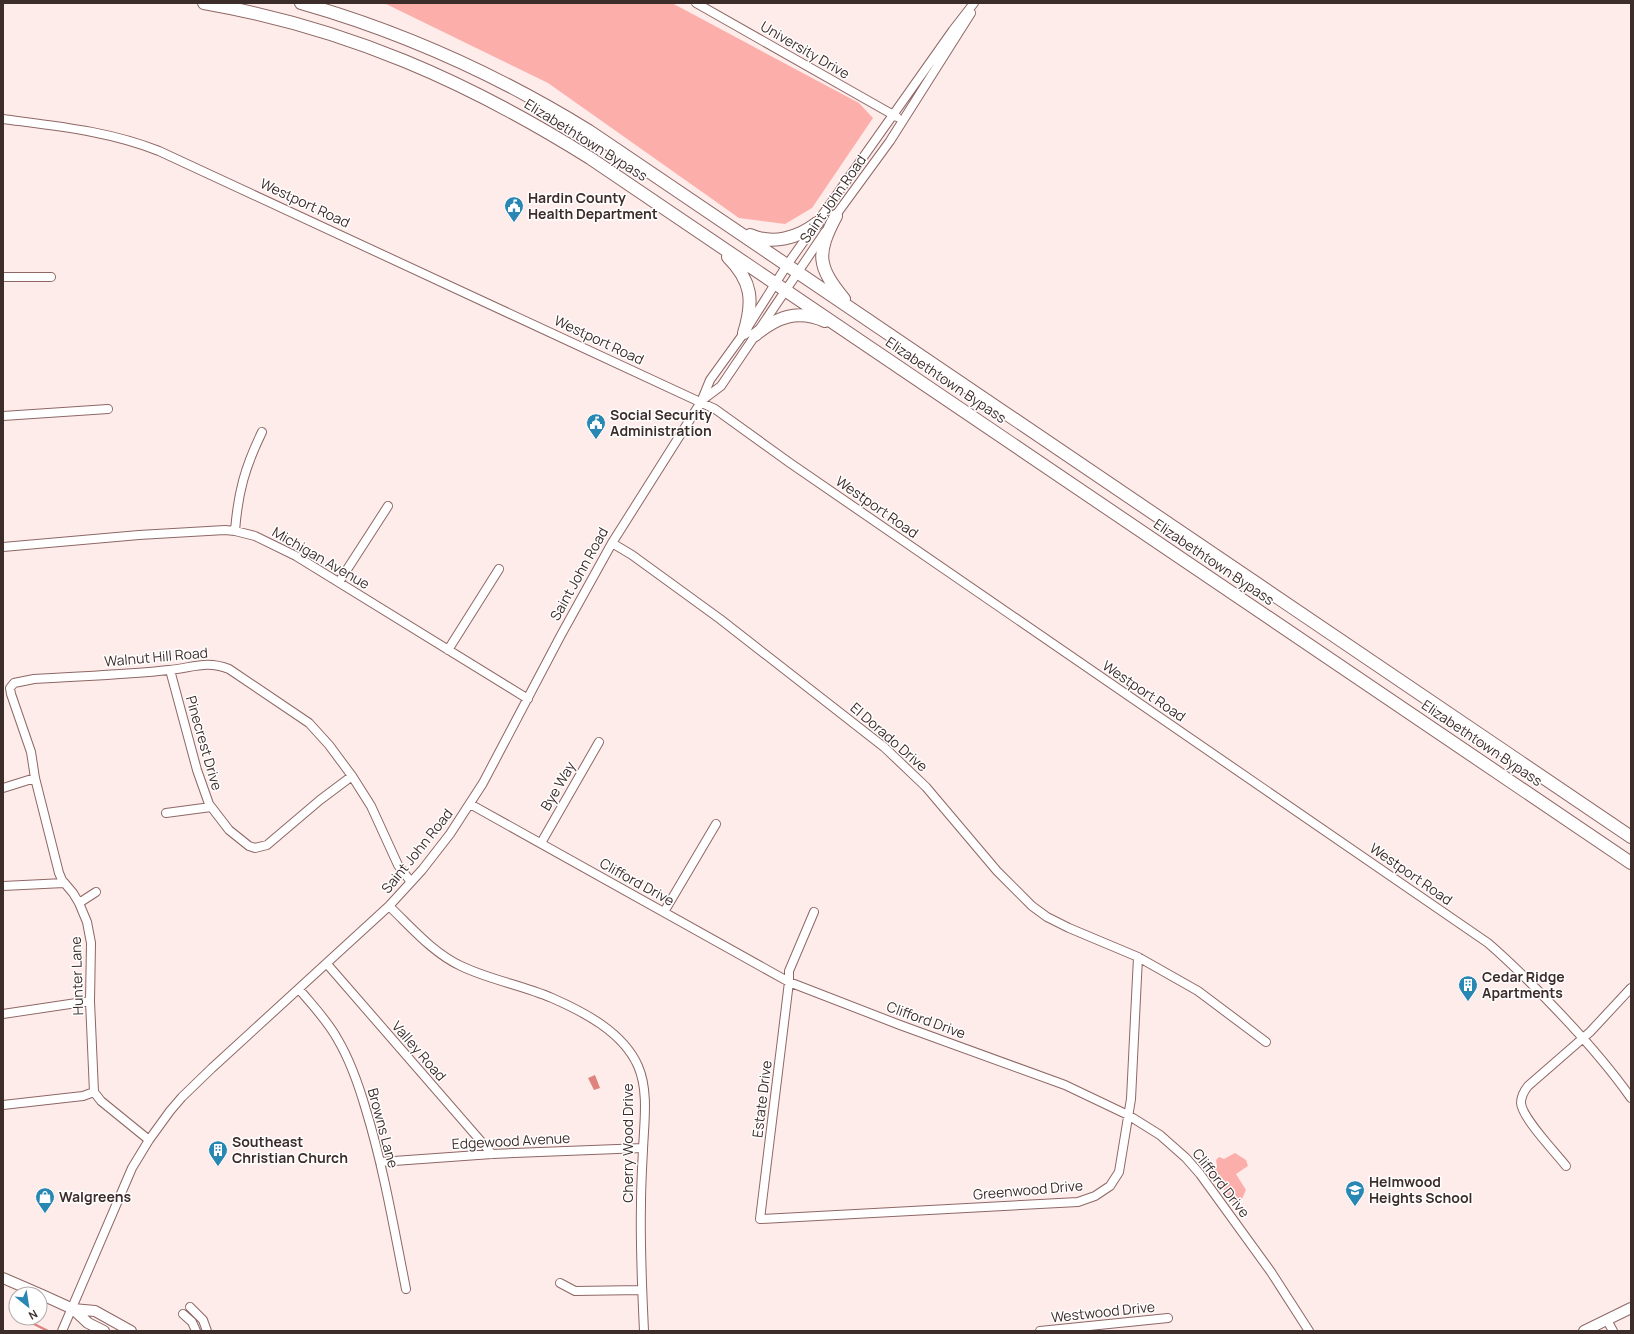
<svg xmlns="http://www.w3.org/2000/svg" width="1634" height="1334" viewBox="0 0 1634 1334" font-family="Manrope,sans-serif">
	<rect width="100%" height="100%" fill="#feecea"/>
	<path fill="#fcafaa" d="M384,3H672L859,103L873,118L812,208L785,224L739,218L548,83Z
		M1235,1153L1246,1160L1248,1166L1236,1174L1246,1190L1241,1201L1235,1205L1211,1172L1212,1169L1217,1166L1216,1160L1219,1157L1224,1159Z"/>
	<path fill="#de837e" d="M595,1075L600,1088L594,1090L588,1078Z"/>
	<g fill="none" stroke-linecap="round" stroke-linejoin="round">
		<path stroke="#de837e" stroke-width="2.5" d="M10,1303L16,1308
			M28,1318L34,1324L48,1331"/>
		<defs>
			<path id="minor" d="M696,3L897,117
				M3,119C56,126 109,131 159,151L715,409L790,463L1488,943C1510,962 1531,983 1552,1005C1580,1034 1607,1064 1631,1098
				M833,219L890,141L971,13
				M3,277H51
				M701,401L721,386L825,232
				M3,416L108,409
				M235,531C238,492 245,467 262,432
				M612,543L632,555L720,619L884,747L926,787L997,871L1032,906L1047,917L1069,928L1138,957L1198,991L1266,1042
				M3,547L139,535L225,530L235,531L255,536L296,556L528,699
				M339,582L388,506
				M448,650L499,569
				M170,670L197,770L209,804L229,830L249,846L255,848L267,845L320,800L352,776
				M3,788L35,778
				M470,804L789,982L900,1025L1065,1085L1128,1115L1160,1135L1186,1158L1200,1174L1271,1272L1309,1331
				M166,813L211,807
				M541,843L599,742
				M3,886L64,883
				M79,903L96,892
				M389,906C411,927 433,953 461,966C490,980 522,985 552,998C584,1012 623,1032 638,1066C649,1091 644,1123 643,1150C642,1168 641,1186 641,1204C640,1246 642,1289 644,1331
				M664,912L716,824
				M814,912L789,971V982L760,1219L1059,1203L1078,1202L1095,1196L1110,1186L1119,1172L1131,1099L1138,957
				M327,964L492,1154
				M299,989C312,1005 328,1021 338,1040C351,1062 359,1086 366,1110C384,1169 394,1229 406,1289
				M3,1014L90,1001
				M3,1105L83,1096L94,1092
				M149,1140L101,1101L94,1092L90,1001L91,943L87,922L79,903L73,893L62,880L59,873L35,778L31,752L11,694L10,688L14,683L34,679C79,676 124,675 169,670C192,668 206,660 229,669L309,723L329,745L352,776L371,806L398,865L411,882
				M380,1162L492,1154L643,1148
				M1566,1166C1556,1153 1522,1118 1521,1103C1521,1096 1524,1091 1528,1086L1590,1032L1631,988
				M560,1283L575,1291L642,1290
				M190,1307L203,1320L207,1331
				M183,1314L192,1322L196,1331
				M1607,1320L1613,1331
				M62,1331L132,1168L149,1140L170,1111L182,1097L212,1068L389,906L422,870L450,834L483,783L561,635L612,543L701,402L710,380L744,333L787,265L953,30L974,3
				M1040,1331L1168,1318"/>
			<path id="major" d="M3,1278L40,1294
				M40,1294L73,1309L95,1311L131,1331
				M73,1309L88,1323L104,1331
				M1584,1331L1631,1308"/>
			<path id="highway" d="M204,3C347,28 467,81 590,158L1631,863
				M301,3C403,32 498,75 589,131L1631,837
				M836,216C816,254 817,266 844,299
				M750,235C773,245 798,238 817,223
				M728,257C752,281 754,301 744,333
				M755,335C777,317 797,309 825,321"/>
		</defs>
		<use href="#minor" stroke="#8e6765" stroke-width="10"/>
		<use href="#major" stroke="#8e6765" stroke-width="12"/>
		<use href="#highway" stroke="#8e6765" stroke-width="14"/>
		<use href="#minor" stroke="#fff" stroke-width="8"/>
		<use href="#major" stroke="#fff" stroke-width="10"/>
		<use href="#highway" stroke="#fff" stroke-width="12"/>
	</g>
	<defs>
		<symbol id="civic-pin" viewBox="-11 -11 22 30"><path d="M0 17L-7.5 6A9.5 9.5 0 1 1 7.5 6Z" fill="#2987b3" stroke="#fff"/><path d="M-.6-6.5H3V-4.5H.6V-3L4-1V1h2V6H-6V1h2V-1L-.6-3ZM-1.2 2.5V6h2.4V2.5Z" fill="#fff"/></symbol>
		<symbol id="building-pin" viewBox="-11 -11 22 30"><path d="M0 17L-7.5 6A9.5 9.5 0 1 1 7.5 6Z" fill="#2987b3" stroke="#fff"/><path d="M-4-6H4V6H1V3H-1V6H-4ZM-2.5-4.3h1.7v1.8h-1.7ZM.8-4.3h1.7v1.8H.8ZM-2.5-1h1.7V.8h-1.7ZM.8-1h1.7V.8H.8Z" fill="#fff"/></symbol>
		<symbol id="school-pin" viewBox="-11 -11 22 30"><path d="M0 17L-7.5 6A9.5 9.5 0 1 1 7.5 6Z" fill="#2987b3" stroke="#fff"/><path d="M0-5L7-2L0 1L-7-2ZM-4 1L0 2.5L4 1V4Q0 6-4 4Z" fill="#fff"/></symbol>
		<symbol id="shop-pin" viewBox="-11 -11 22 30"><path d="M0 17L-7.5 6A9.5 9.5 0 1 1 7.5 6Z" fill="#2987b3" stroke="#fff"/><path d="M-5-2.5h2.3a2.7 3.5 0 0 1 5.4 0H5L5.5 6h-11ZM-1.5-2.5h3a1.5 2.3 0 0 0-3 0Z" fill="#fff"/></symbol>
	</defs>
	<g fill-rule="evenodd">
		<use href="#civic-pin" x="503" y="195" width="22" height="30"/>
		<use href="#civic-pin" x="585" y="412" width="22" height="30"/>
		<use href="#building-pin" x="1457" y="974" width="22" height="30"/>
		<use href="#building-pin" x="207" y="1139" width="22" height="30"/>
		<use href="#school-pin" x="1344" y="1179" width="22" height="30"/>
		<use href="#shop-pin" x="34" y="1186" width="22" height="30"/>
	</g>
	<g text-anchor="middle" stroke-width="3" stroke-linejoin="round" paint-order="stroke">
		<g font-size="14" fill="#3c2c2a" stroke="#fff">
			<text transform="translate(805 50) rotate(30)" y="5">University Drive</text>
			<text transform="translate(586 140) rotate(32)" y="5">Elizabethtown Bypass</text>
			<text transform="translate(833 199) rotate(-55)" y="5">Saint John Road</text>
			<text transform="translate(305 203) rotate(25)" y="5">Westport Road</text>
			<text transform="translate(599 340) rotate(25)" y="5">Westport Road</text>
			<text transform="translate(946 380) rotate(34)" y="5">Elizabethtown Bypass</text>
			<text transform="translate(877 507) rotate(35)" y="5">Westport Road</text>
			<text transform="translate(321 558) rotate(30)" y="5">Michigan Avenue</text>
			<text transform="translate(1214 562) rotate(34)" y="5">Elizabethtown Bypass</text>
			<text transform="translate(579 574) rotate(-61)" y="5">Saint John Road</text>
			<text transform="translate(156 657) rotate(-5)" y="5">Walnut Hill Road</text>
			<text transform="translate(1144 691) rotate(34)" y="5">Westport Road</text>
			<text transform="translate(889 737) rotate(41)" y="5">El Dorado Drive</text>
			<text transform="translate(204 743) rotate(74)" y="5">Pinecrest Drive</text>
			<text transform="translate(1482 743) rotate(34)" y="5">Elizabethtown Bypass</text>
			<text transform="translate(558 786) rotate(-60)" y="5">Bye Way</text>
			<text transform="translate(417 851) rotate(-51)" y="5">Saint John Road</text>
			<text transform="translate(1411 874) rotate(35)" y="5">Westport Road</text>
			<text transform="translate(637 882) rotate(29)" y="5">Clifford Drive</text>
			<text transform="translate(77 976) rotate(-92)" y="5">Hunter Lane</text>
			<text transform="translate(926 1020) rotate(20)" y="5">Clifford Drive</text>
			<text transform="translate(419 1051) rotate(49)" y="5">Valley Road</text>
			<text transform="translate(762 1099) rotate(-83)" y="5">Estate Drive</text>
			<text transform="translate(383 1128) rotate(75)" y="5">Browns Lane</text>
			<text transform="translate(511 1141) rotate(-3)" y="5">Edgewood Avenue</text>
			<text transform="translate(628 1143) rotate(-90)" y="5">Cherry Wood Drive</text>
			<text transform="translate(1221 1183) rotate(52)" y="5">Clifford Drive</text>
			<text transform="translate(1028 1190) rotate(-5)" y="5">Greenwood Drive</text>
			<text transform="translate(1103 1312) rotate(-6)" y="5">Westwood Drive</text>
		</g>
		<g font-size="14" font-weight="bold" fill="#3c2c2a" stroke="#fff" text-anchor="start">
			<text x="528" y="203">Hardin County<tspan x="528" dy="16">Health Department</tspan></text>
			<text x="610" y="420">Social Security<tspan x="610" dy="16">Administration</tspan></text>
			<text x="1482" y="982">Cedar Ridge<tspan x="1482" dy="16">Apartments</tspan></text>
			<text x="232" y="1147">Southeast<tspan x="232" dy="16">Christian Church</tspan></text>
			<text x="1369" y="1187">Helmwood<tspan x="1369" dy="16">Heights School</tspan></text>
			<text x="59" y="1202">Walgreens</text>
		</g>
	</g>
	<rect width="1634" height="1334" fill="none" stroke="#3c2c2a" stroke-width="8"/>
	<g transform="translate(28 1306) rotate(150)"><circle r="19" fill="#ffffff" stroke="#b1abaa"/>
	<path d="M0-3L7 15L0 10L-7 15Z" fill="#2987b3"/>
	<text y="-6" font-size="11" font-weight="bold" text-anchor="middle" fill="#3c2c2a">N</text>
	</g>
</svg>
